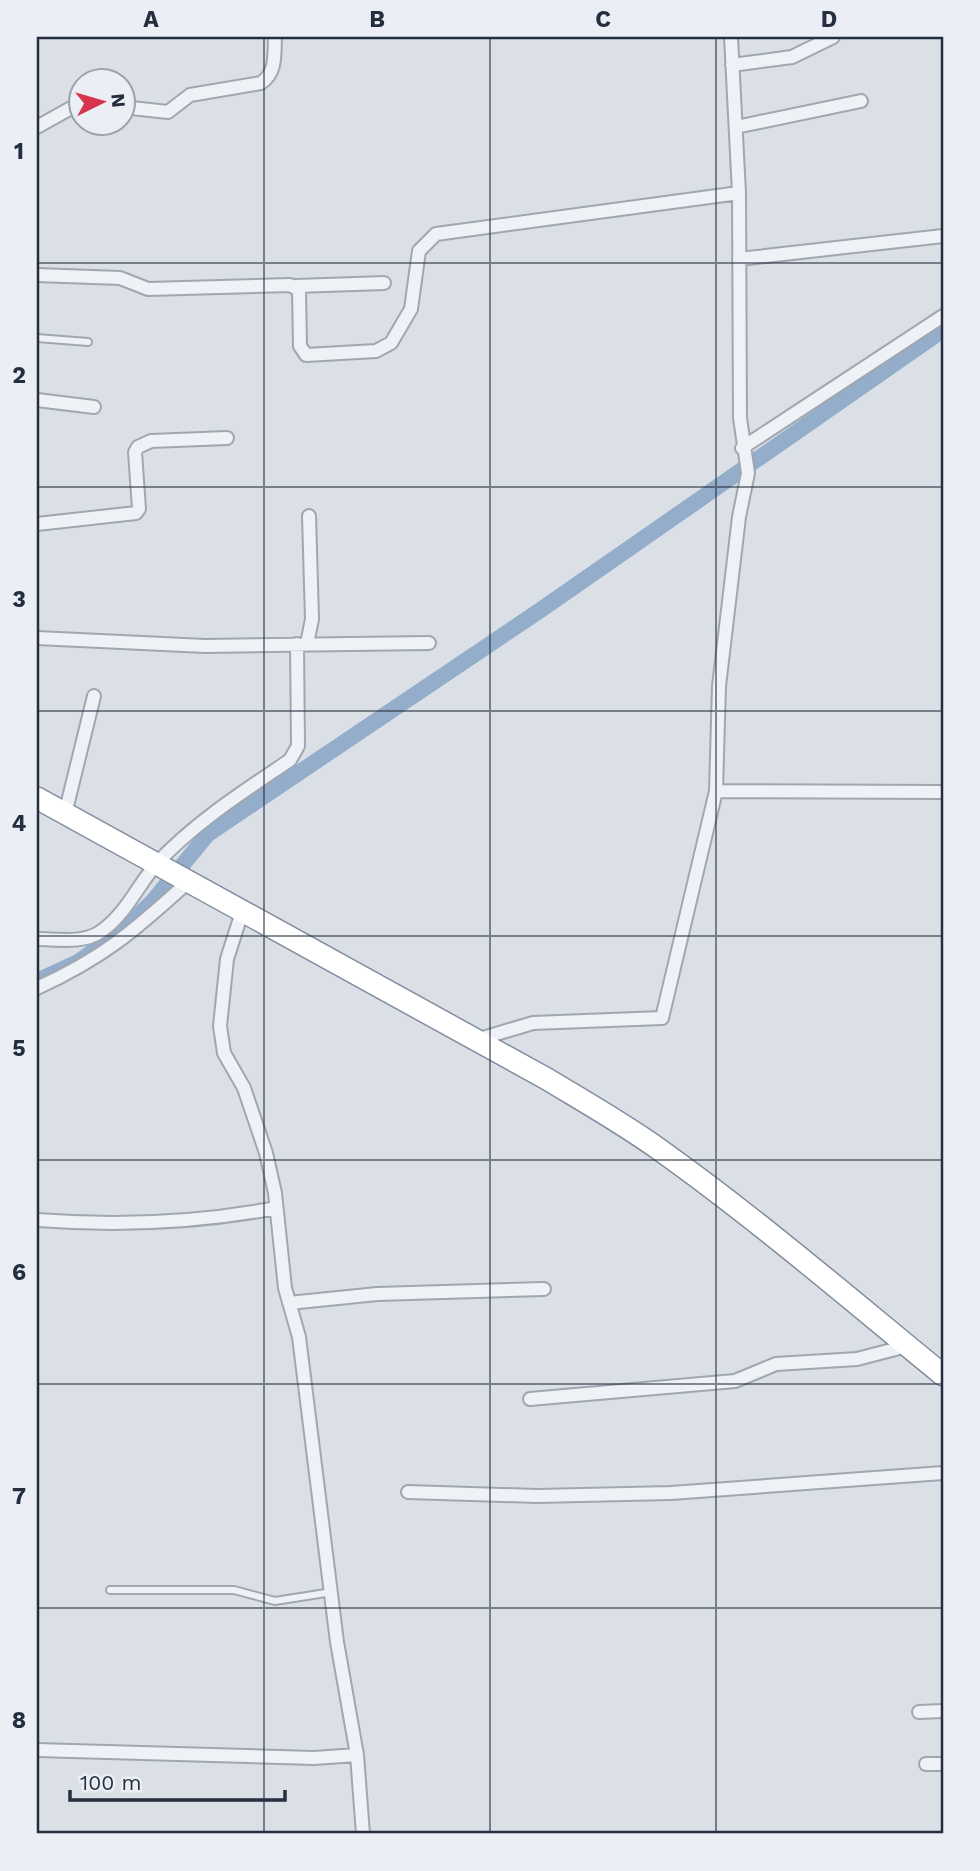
<svg xmlns="http://www.w3.org/2000/svg" width="980" height="1871" viewBox="0 0 980 1871" font-family="'Work Sans',sans-serif">
	<rect width="100%" height="100%" fill="#dbe0e7"/>
	<g fill="none" stroke-linecap="round" stroke-linejoin="round">
		<path stroke="#93adca" stroke-width="16" d="M37,981L78,962L123,930L152,902L208,834L542,609L943,330"/>
		<defs>
			<path id="service" d="M37,338L88,342
				M110,1590H234L275,1601L332,1592"/>
			<path id="minor" d="M732,65L792,57L833,37
				M122,107L168,112L190,95L261,83C277,72 274,55 275,37
				M37,127L71,108L80,106
				M736,127L861,101
				M739,259L943,236
				M37,275L120,278L148,289L290,285L299,290L300,346L306,355L376,351L391,343L411,309L419,251L436,234L739,193
				M296,286L384,283
				M37,400L94,407
				M742,448L943,316
				M37,524L136,513L139,509L135,452L138,447L151,441L227,438
				M37,638L205,646L429,643
				M307,644L312,619L309,516
				M716,791L943,792
				M65,814L94,696
				M242,912L227,959L220,1026L224,1053L244,1088L266,1153L275,1193L285,1288L299,1337L337,1642L357,1755L363,1834
				M37,939C56,939 83,944 100,932C126,915 138,884 158,862C197,821 243,792 290,760L298,746L297,644
				M37,988C103,958 134,931 187,883
				M476,1040L533,1023L662,1018L716,791L719,686L739,517L748,473L740,418L739,193L731,37
				M37,1220C117,1226 197,1223 276,1208
				M289,1303L377,1294L544,1289
				M530,1399L735,1381L776,1364L857,1359L907,1346
				M408,1492L537,1496L671,1493L943,1473
				M919,1712L943,1711
				M37,1750L314,1758L357,1755
				M926,1764H943"/>
			<path id="trunk" d="M37,798L547,1079C585,1102 624,1124 660,1150C758,1220 850,1299 943,1375"/>
		</defs>
		<use href="#service" stroke="#a0a7b1" stroke-width="10"/>
		<use href="#minor" stroke="#a0a7b1" stroke-width="16"/>
		<use href="#trunk" stroke="#828d9e" stroke-width="24"/>
		<use href="#service" stroke="#eef1f5" stroke-width="6"/>
		<use href="#minor" stroke="#eef1f5" stroke-width="12"/>
		<use href="#trunk" stroke="#fff" stroke-width="21"/>
	</g>
	<path fill="none" stroke="#242e3e" stroke-width="2" stroke-opacity="0.55" d="M264,37V1834M490,37V1834M716,37V1834M37,263H943M37,487H943M37,711H943M37,936H943M37,1160H943M37,1384H943M37,1608H943"/>
	<rect width="980" height="1871" fill="none" stroke="#ebeff5" stroke-width="77"/>
	<g transform="translate(102 102) rotate(85)"><circle r="33" fill="#ebeff5" stroke="#9ba2ac" stroke-width="2"/>
	<path d="M0-5L12 26L0 18L-12 26Z" fill="#d7354d"/>
	<text y="-10" font-size="19" font-weight="bold" text-anchor="middle" fill="#242e3e">N</text>
	</g>
	<path d="M70 1790v10h215v-10" fill="none" stroke="#242e3e" stroke-width="3.5"/>
	<text x="80" y="1790" font-size="21" fill="#242e3e" stroke="#ebeff5" stroke-width="5" paint-order="stroke">100 m</text>
	<rect x="38" y="38" width="904" height="1794" fill="none" stroke="#242e3e" stroke-width="2.5"/>
	<g font-size="23" text-anchor="middle" font-weight="bold" fill="#242e3e">
		<text x="151" y="27">A</text>
		<text x="377" y="27">B</text>
		<text x="603" y="27">C</text>
		<text x="829" y="27">D</text>
		<text x="19" y="159">1</text>
		<text x="19" y="383">2</text>
		<text x="19" y="607">3</text>
		<text x="19" y="831">4</text>
		<text x="19" y="1056">5</text>
		<text x="19" y="1280">6</text>
		<text x="19" y="1504">7</text>
		<text x="19" y="1728">8</text>
	</g>
</svg>
